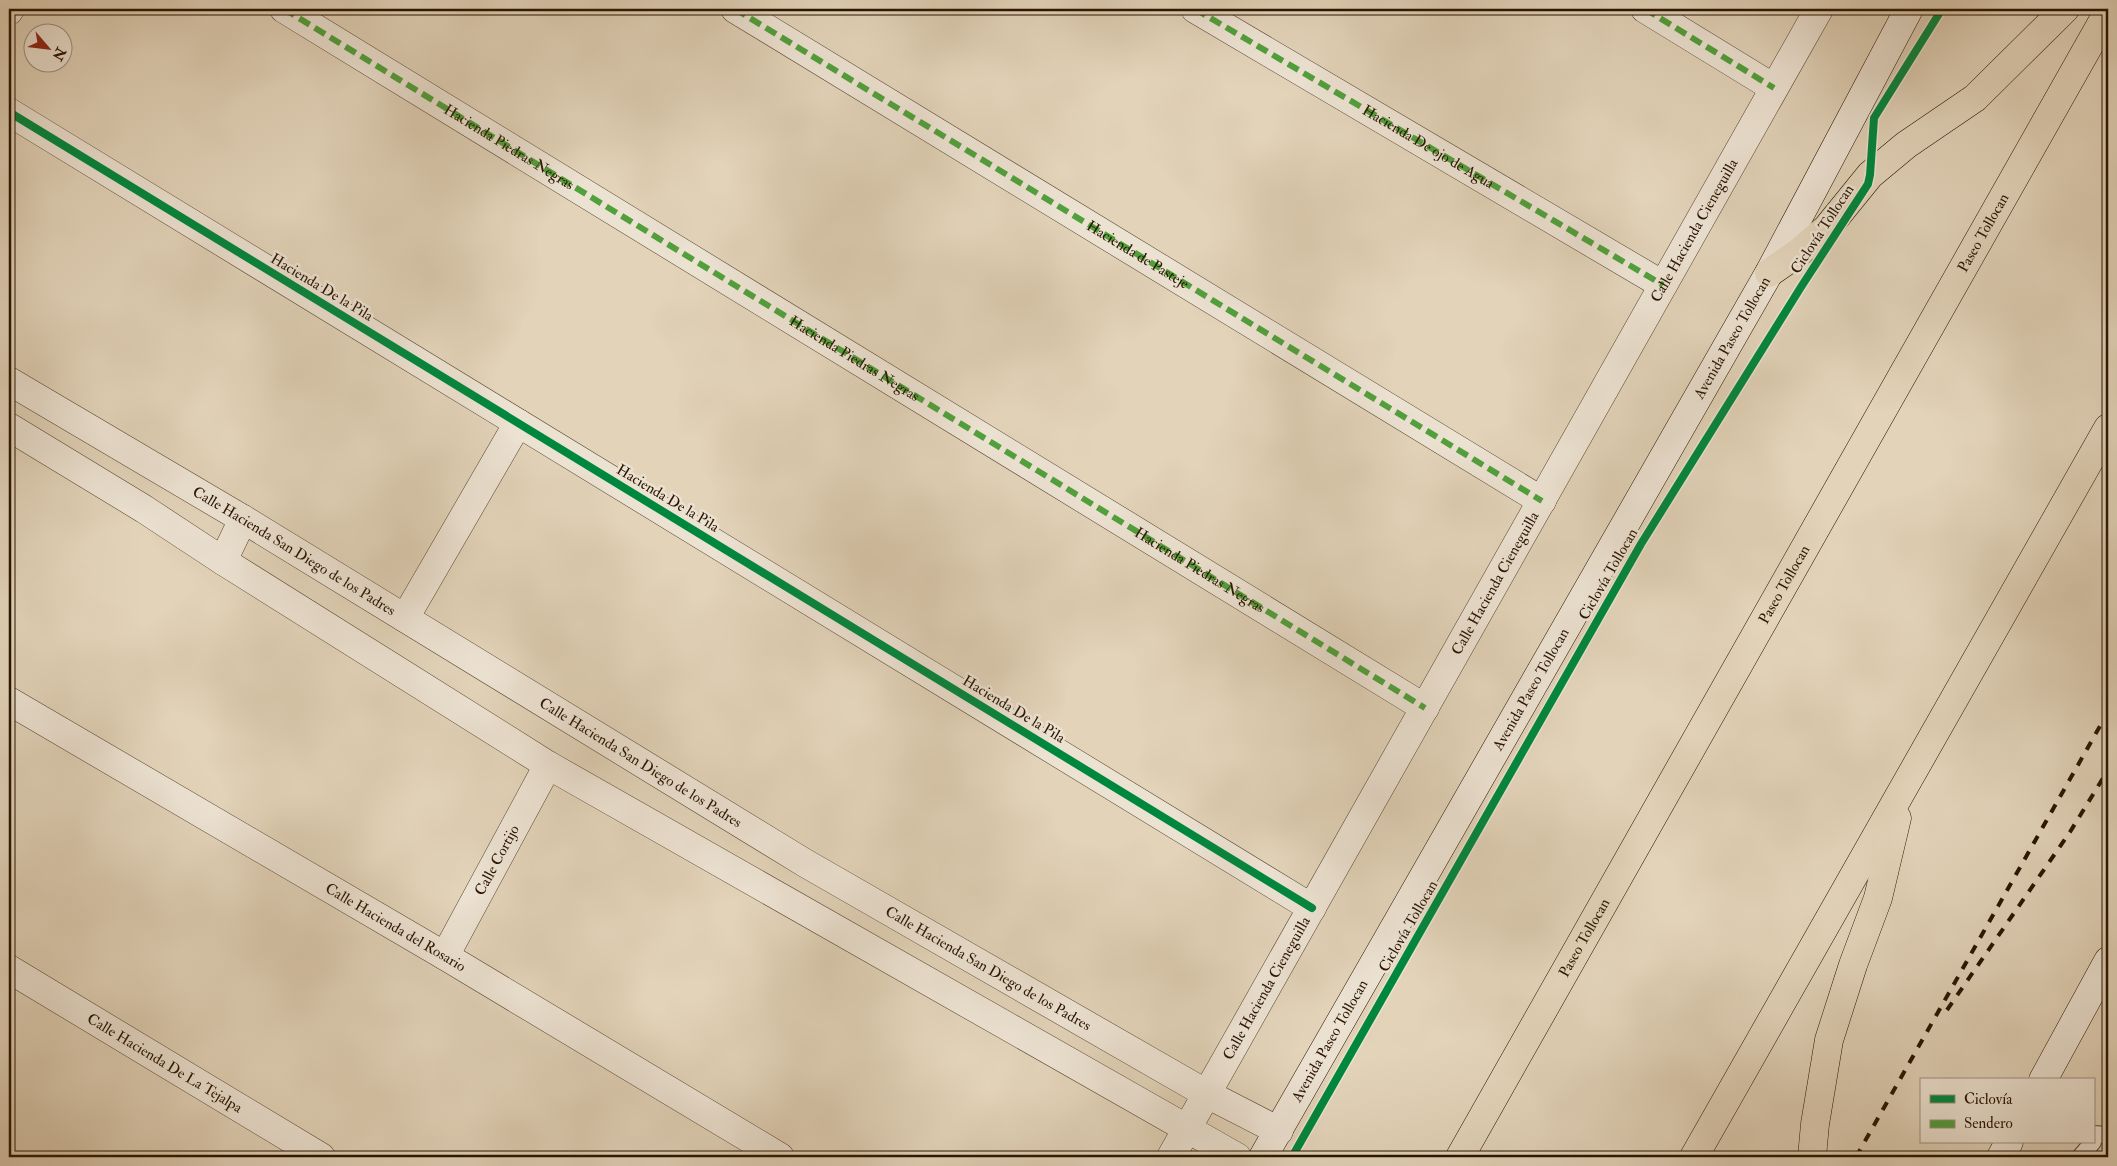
<svg xmlns="http://www.w3.org/2000/svg" width="2117" height="1166" viewBox="0 0 2117 1166" font-family="'IM FELL Double Pica',serif">
	<rect width="100%" height="100%" fill="#e2d3b9"/>
	<filter id="stains"><feTurbulence type="fractalNoise" baseFrequency=".004" numOctaves="4"/><feColorMatrix values="0 0 0 0 .2 0 0 0 0 .09 0 0 0 0 .02 0 0 0 .5 -.17"/></filter>
	<radialGradient id="worn" r=".72"><stop offset=".6" stop-color="#630" stop-opacity="0"/><stop offset="1" stop-color="#630" stop-opacity=".3"/></radialGradient>
	<g fill="none" stroke-linecap="round" stroke-linejoin="round">
		<defs>
			<path id="lane" d="M2093,1134L2108,1135
				M2080,1157L2093,1142"/>
			<g id="street">
				<path id="s1" d="M284,9L1425,708"/>
				<path d="M735,9L1542,501"/>
				<path d="M1195,9L1663,285"/>
				<path d="M1645,9L1774,88"/>
				<path d="M9,11L10,9"/>
				<path d="M9,112L1312,908"/>
				<path id="s2" d="M9,381L243,519L805,863L1207,1094L1279,1131"/>
				<path d="M9,427L144,509L223,561L548,765L1237,1157"/>
				<path d="M223,561L243,519"/>
				<path d="M405,618L518,423"/>
				<path id="s3" d="M9,701L445,956L780,1157"/>
				<path id="s4" d="M445,956L548,765"/>
				<path id="s5" d="M9,969L321,1157"/>
				<path id="s6" d="M1171,1157L1819,9"/>
			</g>
			<g id="secondary">
				<path d="M2043,1080L2108,961"/>
				<path id="s7" d="M1263,1157L1769,273L1909,9"/>
				<path d="M2001,1157L2009,1142"/>
			</g>
			<g id="highway">
				<path d="M1769,273L1798,253L1827,228L1870,175L1906,145L1975,98L2065,9"/>
				<path id="s8" d="M1460,1157L2108,12"/>
				<path d="M1694,1157L2108,428"/>
				<path d="M1812,1157L1815,1124L1829,1040L1853,965L1878,898L1897,818"/>
			</g>
		</defs>
		<use href="#lane" stroke="#57442f" stroke-width="18"/>
		<use href="#street" stroke="#57442f" stroke-width="29"/>
		<use href="#secondary" stroke="#291401" stroke-width="29"/>
		<use href="#highway" stroke="#291401" stroke-width="29"/>
		<use href="#lane" stroke="#ece2d2" stroke-width="16"/>
		<use href="#street" stroke="#ece2d2" stroke-width="28"/>
		<use href="#secondary" stroke="#ece2d2" stroke-width="28"/>
		<use href="#highway" stroke="#e2d3b9" stroke-width="28"/>
		<path stroke="#291401" stroke-width="4" stroke-dasharray="9 9" stroke-linecap="butt" d="M2108,903V966
			M1947,1010L2070,832L2108,770
			M1856,1157L2108,712"/>
		<g stroke="#51a03c" stroke-width="6" stroke-dasharray="12 6" stroke-linecap="butt">
			<path d="M284,9L1425,708"/>
			<path id="s9" d="M735,9L1542,501"/>
			<path id="s10" d="M1195,9L1663,285"/>
			<path d="M1645,9L1774,88"/>
		</g>
		<defs>
			<path id="cycleway" d="M9,112L1312,908
				M1292,1157L1641,544L1801,287L1868,184L1870,175L1874,118L1942,9"/>
		</defs>
		<use href="#cycleway" stroke="#ece2d2" stroke-width="11"/>
		<use href="#cycleway" stroke="#00873e" stroke-width="8"/>
	</g>
	<g text-anchor="middle" stroke-width="5" stroke-linejoin="round" paint-order="stroke">
		<g font-size="15" fill="#291401" stroke="#ece2d2">
			<text dy="5" stroke="none"><textPath href="#s1" startOffset="264">Hacienda Piedras Negras</textPath></text>
			<text dy="5" stroke="none"><textPath href="#s10" startOffset="271">Hacienda De ojo de Agua</textPath></text>
			<text transform="translate(1822 229) rotate(-57)" y="5">Ciclovía Tollocan</text>
			<text dy="5" stroke="none"><textPath href="#s6" startOffset="1064">Calle Hacienda Cieneguilla</textPath></text>
			<text dy="5" stroke="none"><textPath href="#s8" startOffset="1062">Paseo Tollocan</textPath></text>
			<text dy="5" stroke="none"><textPath href="#s9" startOffset="472">Hacienda de Pasteje</textPath></text>
			<text transform="translate(322 287) rotate(31)" y="5">Hacienda De la Pila</text>
			<text dy="5" stroke="none"><textPath href="#s7" startOffset="944">Avenida Paseo Tollocan</textPath></text>
			<text dy="5" stroke="none"><textPath href="#s1" startOffset="669">Hacienda Piedras Negras</textPath></text>
			<text transform="translate(668 498) rotate(31)" y="5">Hacienda De la Pila</text>
			<text dy="5" stroke="none"><textPath href="#s2" startOffset="332">Calle Hacienda San Diego de los Padres</textPath></text>
			<text dy="5" stroke="none"><textPath href="#s1" startOffset="1074">Hacienda Piedras Negras</textPath></text>
			<text transform="translate(1608 574) rotate(-60)" y="5">Ciclovía Tollocan</text>
			<text dy="5" stroke="none"><textPath href="#s6" startOffset="659">Calle Hacienda Cieneguilla</textPath></text>
			<text dy="5" stroke="none"><textPath href="#s8" startOffset="658">Paseo Tollocan</textPath></text>
			<text dy="5" stroke="none"><textPath href="#s7" startOffset="539">Avenida Paseo Tollocan</textPath></text>
			<text transform="translate(1014 709) rotate(31)" y="5">Hacienda De la Pila</text>
			<text dy="5" stroke="none"><textPath href="#s2" startOffset="738">Calle Hacienda San Diego de los Padres</textPath></text>
			<text dy="5" stroke="none"><textPath href="#s4" startOffset="109">Calle Cortijo</textPath></text>
			<text transform="translate(1408 926) rotate(-60)" y="5">Ciclovía Tollocan</text>
			<text dy="5" stroke="none"><textPath href="#s3" startOffset="448">Calle Hacienda del Rosario</textPath></text>
			<text dy="5" stroke="none"><textPath href="#s8" startOffset="252">Paseo Tollocan</textPath></text>
			<text dy="5" stroke="none"><textPath href="#s2" startOffset="1142">Calle Hacienda San Diego de los Padres</textPath></text>
			<text dy="5" stroke="none"><textPath href="#s6" startOffset="194">Calle Hacienda Cieneguilla</textPath></text>
			<text dy="5" stroke="none"><textPath href="#s7" startOffset="134">Avenida Paseo Tollocan</textPath></text>
			<text dy="5" stroke="none"><textPath href="#s5" startOffset="182">Calle Hacienda De La Tejalpa</textPath></text>
		</g>
	</g>
	<rect width="2117" height="1166" fill="none" stroke="#e2d3b9" stroke-width="30"/>
	<rect x="10" y="10" width="2097" height="1146" fill="none" stroke="#291401" stroke-width="2.5"/>
	<rect x="15" y="15" width="2087" height="1136" fill="none" stroke="#291401"/>
	<rect x="1920" y="1078" width="175" height="65" fill="#ece2d2" stroke="#9e907e"/>
	<rect x="1930" y="1095" width="25" height="8" fill="#00873e" stroke="#9e907e"/>
	<text x="1964" y="1104" font-size="15" fill="#291401">Ciclovía</text>
	<rect x="1930" y="1120" width="25" height="8" fill="#51a03c" stroke="#9e907e"/>
	<text x="1964" y="1128" font-size="15" fill="#291401">Sendero</text>
	<g transform="translate(48 48) rotate(118)"><circle r="24" fill="#ece2d2" stroke="#9e907e"/>
	<path d="M0-4L9 19L0 12L-9 19Z" fill="#8f2418"/>
	<text y="-8" font-size="14" font-weight="bold" text-anchor="middle" fill="#291401">N</text>
	</g>
	<rect width="100%" height="100%" filter="url(#stains)"/>
	<rect width="100%" height="100%" fill="url(#worn)"/>
</svg>
